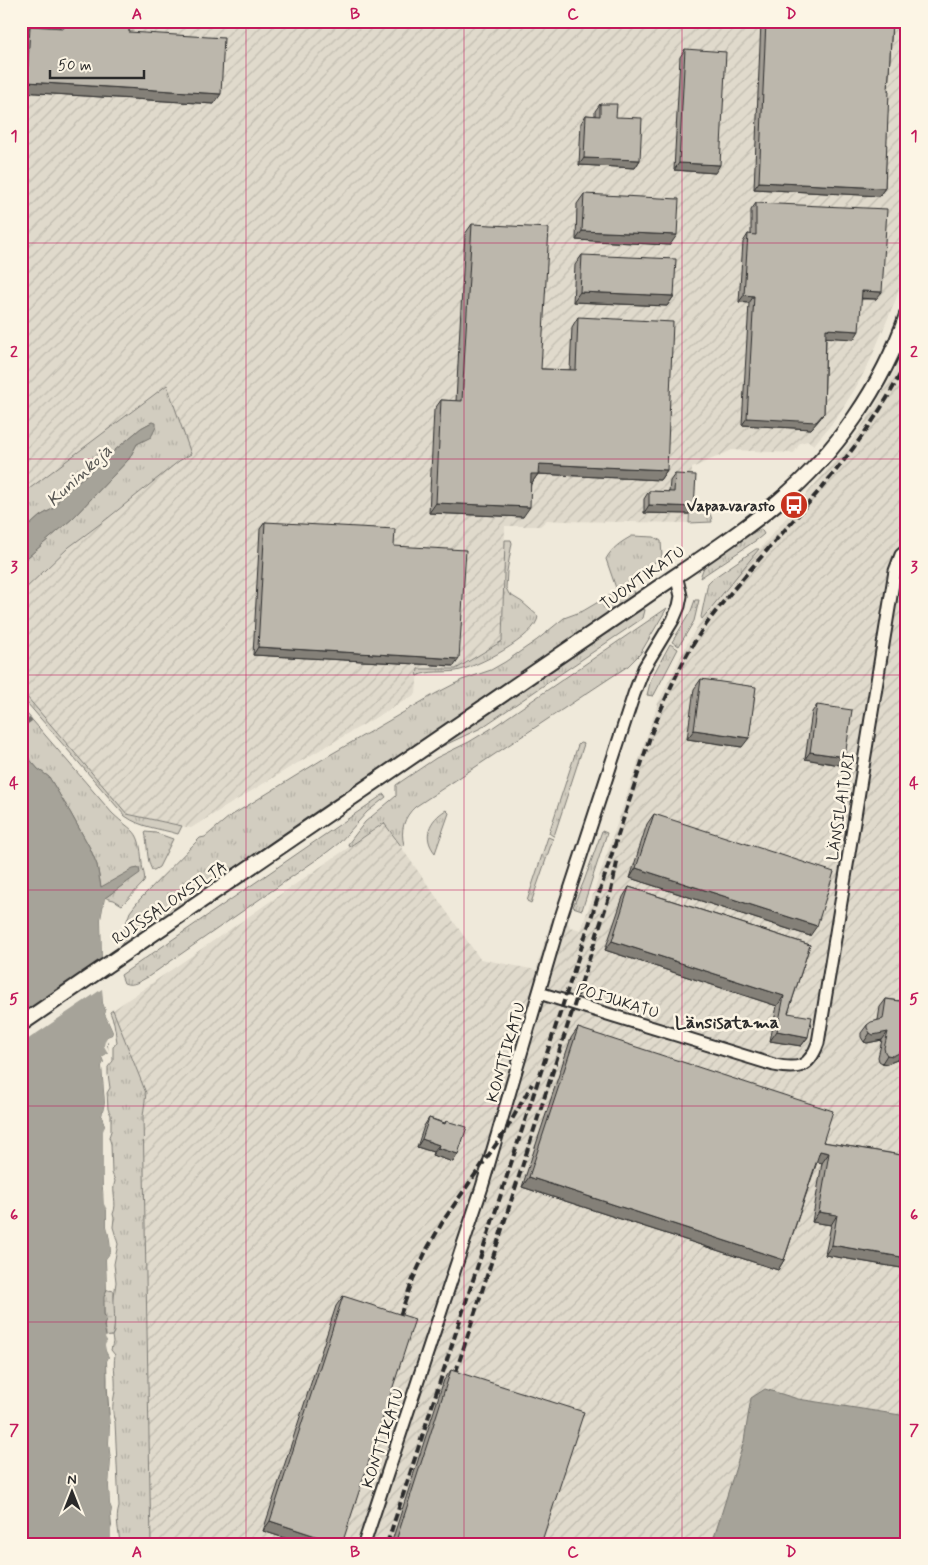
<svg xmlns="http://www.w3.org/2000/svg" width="928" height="1565" viewBox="0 0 928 1565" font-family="Mynerve,sans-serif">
	<defs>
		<pattern id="industrial-furrows" width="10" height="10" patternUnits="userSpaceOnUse" patternTransform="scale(1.25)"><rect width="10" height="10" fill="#e0dacc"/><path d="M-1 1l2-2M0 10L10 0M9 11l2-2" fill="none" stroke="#c0bbaf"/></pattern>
		<pattern id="grass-tufts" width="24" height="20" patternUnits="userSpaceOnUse" patternTransform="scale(1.25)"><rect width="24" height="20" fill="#d2cdc0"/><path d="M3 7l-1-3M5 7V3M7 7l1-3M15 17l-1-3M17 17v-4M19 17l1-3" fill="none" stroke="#b4b0a5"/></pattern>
		<pattern id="wetland-marsh" width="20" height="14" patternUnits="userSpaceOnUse" patternTransform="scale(1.25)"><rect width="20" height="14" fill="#d2cdc0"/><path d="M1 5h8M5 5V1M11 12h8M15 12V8" fill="none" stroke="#b4b0a5"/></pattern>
	</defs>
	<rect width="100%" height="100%" fill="#efe9da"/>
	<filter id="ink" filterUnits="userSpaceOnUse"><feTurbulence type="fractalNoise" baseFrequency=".02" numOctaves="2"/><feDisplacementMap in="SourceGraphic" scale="10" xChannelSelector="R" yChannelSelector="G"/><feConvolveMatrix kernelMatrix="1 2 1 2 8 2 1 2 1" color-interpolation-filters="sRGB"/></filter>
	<g filter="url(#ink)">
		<path fill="url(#industrial-furrows)" d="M21,21H907L906,265L896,299L870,361L855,389L834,421L814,445L808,441L800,443L794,453L732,450L692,468L689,523L565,521L547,520L540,526H505L502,641L456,669H418L416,694L289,768L191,828L127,814L21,690Z
			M907,343V1416L798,1399L765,1389L751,1398L744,1441L712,1544H151L143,1116L146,1093L113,1010L384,823L480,959L536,970L552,918L568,922L570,927L581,930L658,703L688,642L702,619L724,591L854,438L875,406L896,368Z"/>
		<path fill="url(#grass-tufts)" stroke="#7e7c76" d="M167,385L191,454L179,461L108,518L69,547L21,593V563L73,518L129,459L137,444L151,436L152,422L141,428L61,496L54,508L40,516L21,533V495Z
			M690,501C703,503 711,509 712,522L689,523Z
			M761,529L764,534L758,539L700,578C702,573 703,567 707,563C718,551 746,535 761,529Z
			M632,536L654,537L661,541L662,557L634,578L633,588L635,594L343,795L339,796L331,801L122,945L123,932L130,912L140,899L200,838L205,837L229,817L328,756L435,694L462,680L491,670L505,662L537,640L564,618L583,611L617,591L606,559C612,548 621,542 632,536Z
			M505,540H511L512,543L507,571L506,588L509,594L522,602L538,616C537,637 475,668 456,671C443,673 429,670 417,676L418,669H456L502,641Z
			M756,549H759L702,619L701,617L708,583L712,579Z
			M695,600H699L694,621L679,646L672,642L691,611Z
			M643,607L645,610L643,618L481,728L430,752Z
			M667,608L640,654L628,666L415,807C404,817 400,830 404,845L401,846L384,823L349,847L348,844L365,822L396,796V785L436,758L469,742L492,728Z
			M670,644L678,649L654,695L653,696L647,695L651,679Z
			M21,690L127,814L182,826L178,834C158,828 142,828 125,816L21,696Z
			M21,707L112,813C135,835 139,827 142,863C142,870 146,875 144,882L122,905L114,900L105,898L115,890L101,887L97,865L90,848L70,812L49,777L38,769L21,749Z
			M580,743L584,744L554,836H553L549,833L578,745Z
			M384,794L386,797L367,812L339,843L326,853L148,977C140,981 133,987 124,983L121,975Z
			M446,810L449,813L435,853C422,837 429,820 446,810Z
			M602,831L607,833L582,910L573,907L584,881Z
			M145,832L156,833L173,839L159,867L154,870H152C146,859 148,844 145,832Z
			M548,837L553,839L531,903L527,901Z
			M113,1010L146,1093L143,1116L151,1544H120C119,1530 115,1520 119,1507L115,1422C111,1411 113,1403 115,1391C116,1379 113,1367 115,1355L111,1350L113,1342L112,1336L114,1332L113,1304L116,1282L114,1264L118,1244L113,1227L114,1218L113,1214C118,1203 111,1192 115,1181L112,1173L111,1144L109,1137L111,1131V1115L108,1109L107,1093L110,1088L108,1074V1067L113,1061V1047L117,1042L114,1023L110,1012Z"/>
		<path fill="url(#wetland-marsh)" stroke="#7e7c76" d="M103,1289L114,1291C113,1303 117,1327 112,1336L105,1337Z"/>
		<path fill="#a6a399" stroke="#75736d" d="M152,422L156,423V427L151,437L137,444L129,459L73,518L21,563V533L40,516L54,508L61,496L141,428Z
			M21,749L38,769L49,777L70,812L90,848L97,865L101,887L133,869L139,868L140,873L105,898L101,919L103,1003L106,1011L105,1014L113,1032L112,1035L107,1037L108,1053L102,1057L104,1062L102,1066L105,1103L102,1116L105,1126L103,1189L107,1210V1226L110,1240L111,1252L106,1259L107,1289L104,1297V1314L106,1320L104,1326L107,1341L106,1351L109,1357L107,1361V1385L110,1426L109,1443L111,1460L109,1486L110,1504L112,1509L111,1514L112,1544H21Z
			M765,1389L798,1399L907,1416V1544H712L744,1441L751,1398Z"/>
		<path fill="#efe9da" d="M105,898L108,899L103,919L104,990L105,1002L109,1011L108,1014L115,1032L114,1036L109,1039L107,1042V1045L110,1054L108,1057L105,1058L106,1062L104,1066L107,1103L105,1116L108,1126L106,1131V1189L107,1203L110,1209V1225L113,1239V1251L109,1259L110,1290L107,1289L106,1259L111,1252L110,1240L107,1226V1210L104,1204L103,1189V1131L105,1126L102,1116L105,1103L102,1066L104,1062L102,1057L108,1053L104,1046L105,1041L107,1037L112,1035L113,1032L105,1014L106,1011L103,1003L102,989L21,1044V1014L102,959L101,919Z
			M108,1336L110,1341L108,1345L109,1350L111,1357L110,1361L113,1426L111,1443L113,1460L111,1486L112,1503L115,1509L113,1514L115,1527L113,1529L115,1544H112L111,1539V1529L112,1526L111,1514L112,1509L110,1504L109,1486L111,1460L109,1443L110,1426L109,1416L110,1414L107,1361L109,1357L106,1351L105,1345L107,1341L105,1337Z"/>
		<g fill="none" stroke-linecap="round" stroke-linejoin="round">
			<path stroke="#75736d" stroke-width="4" d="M21,726L30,720"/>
			<defs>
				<path id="minor" d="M539,993L774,1065C798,1070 809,1068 818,1043L895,571L901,555L907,550
					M364,1544L482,1187L560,920L634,694L644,668L673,620L679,606L681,596L676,575"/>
				<path id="tertiary" d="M21,1024L642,599C688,567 736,537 779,501C836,453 882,387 907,315"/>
			</defs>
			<use href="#minor" stroke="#2b2b2b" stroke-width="15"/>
			<use href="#tertiary" stroke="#2b2b2b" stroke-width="18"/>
			<use href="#minor" stroke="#fcf5e5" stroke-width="11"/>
			<use href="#tertiary" stroke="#fcf5e5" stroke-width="14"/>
			<path stroke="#2b2b2b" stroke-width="4" stroke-dasharray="8 4" stroke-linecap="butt" d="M396,1327L413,1279L427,1249L445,1218L506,1130L532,1084
				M452,1384L611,891L618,858
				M387,1544L651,734C667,694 684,654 710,619C775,533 861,460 907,360"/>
		</g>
		<path fill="#a29d94" stroke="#2b2b2b" d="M64,21L102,22L103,21H129V32L214,104L21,92V71L23,36L30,26L59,28Z
			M761,21H892L888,91L885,188L879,196L754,189Z
			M685,49L715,173L674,170L680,57Z
			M600,104L616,117L640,160L635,168L579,165L581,123L586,115L595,116V111Z
			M584,194L670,245L576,240L577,204Z
			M756,203L876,299H861L854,339L826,337L824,413L819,420L811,429L742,425L749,303L739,302L743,242L748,234L751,235V210Z
			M472,224L541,369L570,370L572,327L578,317L667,470L660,480L538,474L531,484L523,517L429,513L434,410L441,400L456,401L465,234Z
			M582,255L674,296L667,306L573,302L575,265Z
			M675,474L694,507L689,514L644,513V499L649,491L669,492L670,481Z
			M265,522L394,546L454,666L253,655L260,529Z
			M701,679L742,747L687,739L694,689Z
			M817,705L840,765L805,759L812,712Z
			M654,814L810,936L630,878L647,824Z
			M629,887L810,945L788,1013L808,1037L801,1046L770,1041L777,1006L605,950L623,897Z
			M886,999L907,1002V1067H904L897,1060L887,1064L882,1063L879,1061L878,1057L882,1040L867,1043L864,1042L861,1037V1033L867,1025L878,1020L880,1007Z
			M578,1028L823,1142L907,1156V1269L825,1255L831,1225L812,1222L822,1163L817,1162L784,1260L778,1270L522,1187L571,1038Z
			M429,1118L445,1123L446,1121L453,1162L432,1155L433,1152L417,1147L424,1126Z
			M343,1296L342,1544H303L263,1531L336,1306Z
			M451,1370L541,1544H391L444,1380Z"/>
		<path fill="#848078" stroke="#2b2b2b" d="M27,82L221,94L214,104L21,92V90Z
			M584,158L640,160L635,168L579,165Z
			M679,163L720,165L715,173L674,170Z
			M759,182L885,188L879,196L754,189Z
			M582,231L677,235L670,245L576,240Z
			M862,291L882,292L876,299L857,298Z
			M580,292L674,296L667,306L573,302Z
			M744,295L754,296L749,303L739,302Z
			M826,329L859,331L854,339L821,337Z
			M824,413L819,420L811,429L742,425L747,418Z
			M539,464L667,470L660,480L538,474L531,484H524Z
			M436,503L530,507L523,517L429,513Z
			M649,505L694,507L689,514L644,513Z
			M258,647L459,659L454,666L253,655Z
			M694,730L749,738L742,747L687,739Z
			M810,752L845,757L840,765L805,759Z
			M636,868L817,926L810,936L630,878Z
			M612,941L784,996L777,1006L605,950Z
			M777,1031L808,1037L801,1046L770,1041Z
			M888,1032L882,1040L867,1043L864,1042L870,1033Z
			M903,1051L897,1060L887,1064L882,1063L887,1055Z
			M422,1139L439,1145L433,1152L417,1147Z
			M438,1148L458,1154L453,1162L432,1155Z
			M820,1151L829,1153L822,1163L814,1161Z
			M529,1177L784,1260L778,1270L522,1187Z
			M819,1212L837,1215L831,1225L812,1222Z
			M832,1245L907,1258V1269L825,1255Z
			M270,1521L340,1544H303L263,1531Z"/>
		<path fill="#bcb7ac" stroke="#2b2b2b" d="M65,21H86L107,23V21H129V32L224,38L221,94L27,82L30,26L64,28Z
			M766,21H892L888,91H889L885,188L759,182Z
			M685,49L726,52L720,165L679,163Z
			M600,104H617L616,117L642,118L640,160L584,158L586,115L600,116Z
			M584,194L679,199L677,235L582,231Z
			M756,203L887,209L882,292L862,291L859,331L826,329L824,413L816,422L747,418L754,296L744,295L748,234L756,235Z
			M472,224L549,228L541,369L576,370L578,317L673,322L667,470L539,464L538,474H531L530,507L436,503L441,400L462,401Z
			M582,255L676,259L674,296L580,292Z
			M675,474L696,475L694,507L649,505V491L674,492Z
			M265,522L395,529L394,546L466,550L459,659L258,647Z
			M701,679L756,687L749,738L694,730Z
			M817,705L852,710L845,757L810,752Z
			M654,814L834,872L817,926L636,868Z
			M629,887L810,945L788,1013L812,1017L808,1037L777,1031L784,996L612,941Z
			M886,999L907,1002V1055L903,1051L893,1056L887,1055L885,1052L884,1048L888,1032L873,1035L870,1033L867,1028V1025L871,1022L883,1019Z
			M578,1028L833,1111L823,1142L907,1156V1258L832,1245L837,1215L819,1212L829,1153L820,1151L784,1260L529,1177Z
			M429,1118L445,1124L446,1121L467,1127L458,1154L438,1148L439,1145L422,1139Z
			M343,1296L415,1319L342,1544H340L270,1521Z
			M451,1370L584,1412L541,1544H395Z"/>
	</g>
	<path fill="none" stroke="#c2185b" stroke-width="1" stroke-opacity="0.55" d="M246,21V1544M464,21V1544M682,21V1544M21,243H907M21,459H907M21,675H907M21,890H907M21,1106H907M21,1322H907"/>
	<defs>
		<symbol id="bus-disc" viewBox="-11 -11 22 22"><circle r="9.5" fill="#c8321e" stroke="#fcf5e5"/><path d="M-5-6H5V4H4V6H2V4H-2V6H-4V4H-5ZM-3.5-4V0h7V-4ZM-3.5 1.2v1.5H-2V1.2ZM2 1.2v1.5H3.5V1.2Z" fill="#fff"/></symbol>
	</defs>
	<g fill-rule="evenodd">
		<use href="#bus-disc" x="778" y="489" width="32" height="32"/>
	</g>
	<g text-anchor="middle" stroke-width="5" stroke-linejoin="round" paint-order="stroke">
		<g font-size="16" font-weight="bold" fill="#2b2b2b" stroke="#fcf5e5" text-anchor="end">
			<text x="775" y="511">Vapaavarasto</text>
		</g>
		<g font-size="16" fill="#2b2b2b" stroke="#fcf5e5">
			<text transform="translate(642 577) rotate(-35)" y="6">TUONTIKATU</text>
			<text transform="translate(840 806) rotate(-81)" y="6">LÄNSILAITURI</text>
			<text transform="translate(169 902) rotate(-34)" y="6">RUISSALONSILTA</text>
			<text transform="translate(618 1000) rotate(17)" y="6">POIJUKATU</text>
			<text transform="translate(505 1052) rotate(-74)" y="6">KONTTIKATU</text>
			<text transform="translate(382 1438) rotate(-72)" y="6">KONTTIKATU</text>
		</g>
		<g font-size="18" font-style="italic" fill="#565552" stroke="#fcf5e5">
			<text transform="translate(79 475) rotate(-43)" y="6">Kuninkoja</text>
		</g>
		<g font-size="18" font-weight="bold" fill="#2b2b2b" stroke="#fcf5e5">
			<text x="727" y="1028">Länsisatama</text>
		</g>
	</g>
	<rect width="928" height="1565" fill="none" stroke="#fcf5e5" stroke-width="55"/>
	<g transform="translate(72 1492)" stroke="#fcf5e5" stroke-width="4" paint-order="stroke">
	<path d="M0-4L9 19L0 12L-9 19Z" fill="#2b2b2b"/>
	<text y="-8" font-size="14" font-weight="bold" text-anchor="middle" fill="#2b2b2b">N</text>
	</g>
	<path d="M50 70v8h94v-8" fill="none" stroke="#2b2b2b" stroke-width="2.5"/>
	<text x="58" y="70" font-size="15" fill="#2b2b2b" stroke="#fcf5e5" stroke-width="4" paint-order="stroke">50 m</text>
	<rect x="28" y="28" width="872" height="1510" fill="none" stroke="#c2185b" stroke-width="2"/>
	<g font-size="16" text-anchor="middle" font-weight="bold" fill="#c2185b">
		<text x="137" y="19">A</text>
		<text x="355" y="19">B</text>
		<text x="573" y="19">C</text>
		<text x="791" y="19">D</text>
		<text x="14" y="141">1</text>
		<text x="914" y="141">1</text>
		<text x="14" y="357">2</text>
		<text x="914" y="357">2</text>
		<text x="14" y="572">3</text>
		<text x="914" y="572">3</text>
		<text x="14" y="788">4</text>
		<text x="914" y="788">4</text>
		<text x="14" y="1004">5</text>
		<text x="914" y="1004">5</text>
		<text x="14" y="1220">6</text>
		<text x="914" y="1220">6</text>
		<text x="14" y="1435">7</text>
		<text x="914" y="1435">7</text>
		<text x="137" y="1557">A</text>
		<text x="355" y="1557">B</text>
		<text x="573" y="1557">C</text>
		<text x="791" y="1557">D</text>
	</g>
</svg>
